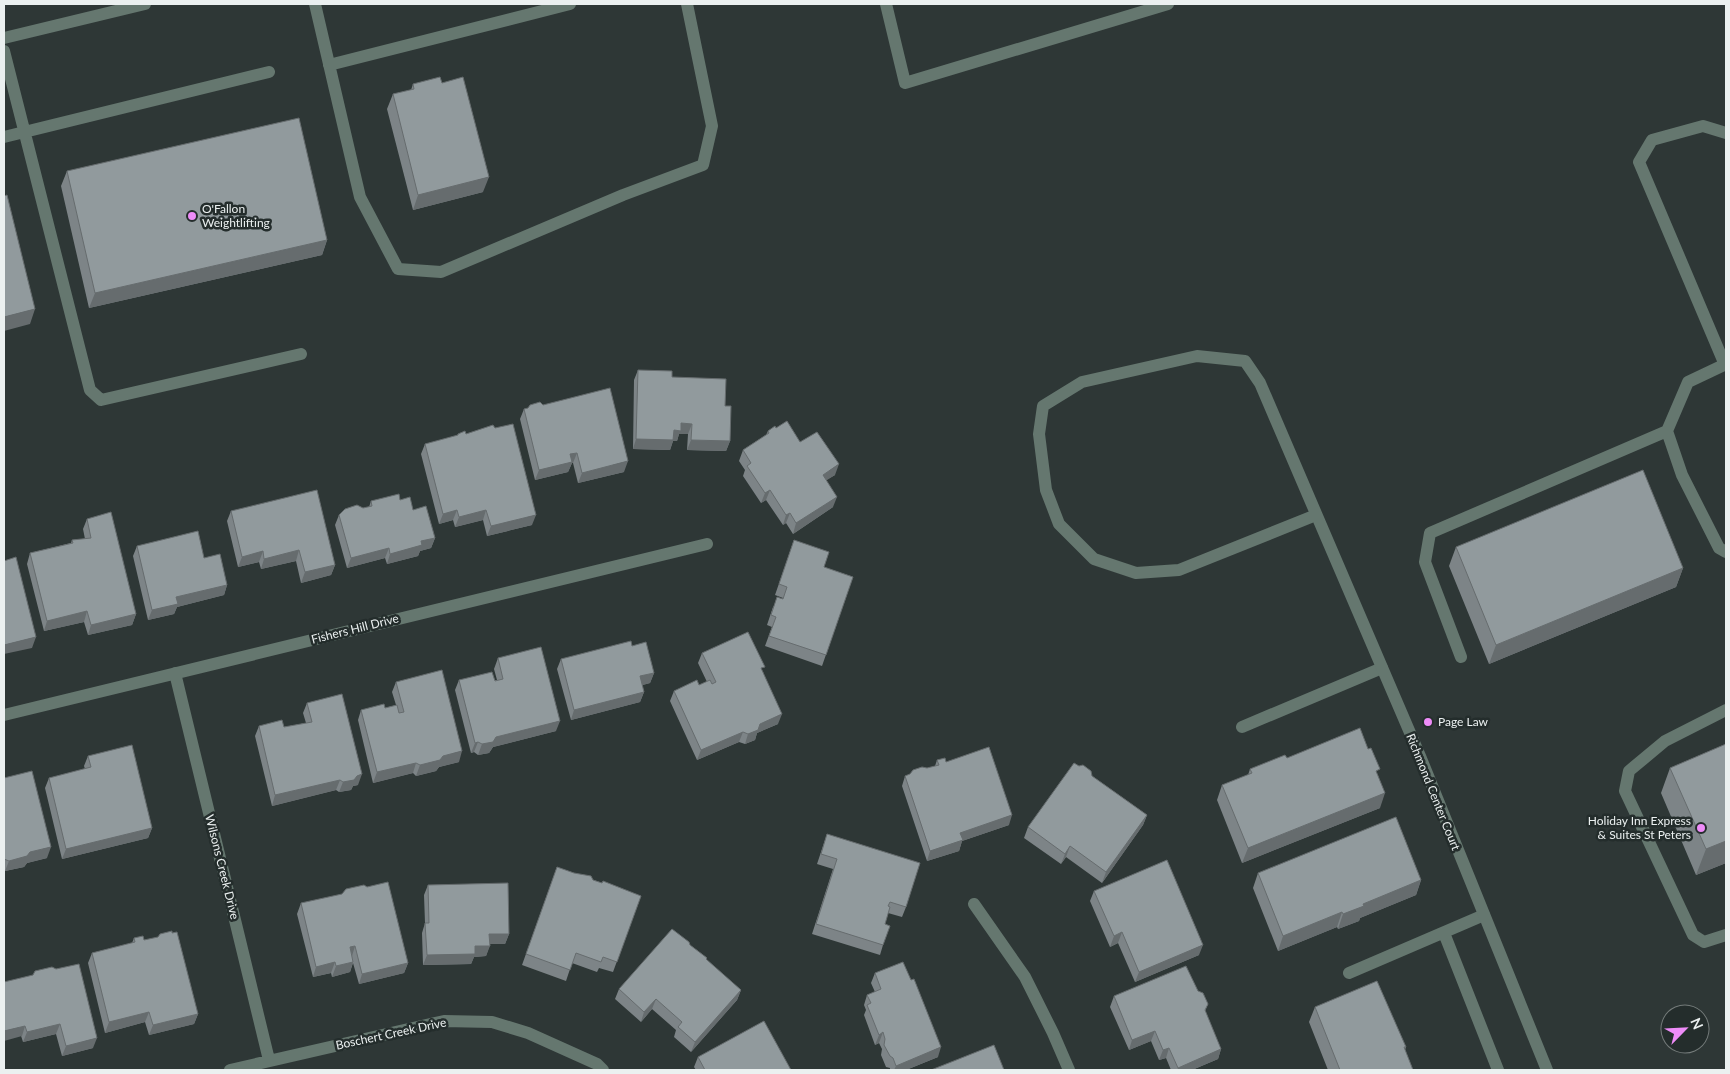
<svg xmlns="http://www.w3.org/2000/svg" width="1730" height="1074" viewBox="0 0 1730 1074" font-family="Lato,sans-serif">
	<rect width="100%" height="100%" fill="#2e3736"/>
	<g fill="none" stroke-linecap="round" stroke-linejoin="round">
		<path stroke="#65776f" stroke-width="12" d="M315,4L360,197L398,269L441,272L623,195L703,165L712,126L687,4
			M886,4L905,83L1168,4
			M4,51L90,390L101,400L301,354
			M329,65L570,4
			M4,137L269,72
			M1726,364L1688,382L1667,431L1682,475L1719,548L1726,552
			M1725,365L1639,162L1652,140L1703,126L1726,133
			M1461,657L1425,562L1430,533L1667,431
			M1726,710L1665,741L1629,771L1625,791L1693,935L1704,942L1726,935
			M1242,727L1382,668
			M1444,933L1498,1070
			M1349,973L1484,915"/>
		<path stroke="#65776f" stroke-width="12" d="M4,38L145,4
			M1316,515L1179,570L1136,573L1094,559L1059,524L1046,490L1039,434L1043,406L1082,382L1197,356L1245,361L1260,383L1420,756L1547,1070
			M175,673L269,1060
			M4,715L707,544
			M974,904L1025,977L1053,1033L1069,1070
			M230,1070L444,1021L492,1022L528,1033L597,1064L603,1070"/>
	</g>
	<path fill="#7d8487" d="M442,83L483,192L413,210L387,109L393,94L411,90L413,84Z
		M67,171L327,240L322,255L89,308L61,186Z
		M638,370L672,377L725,406L730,441L726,451L687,450L688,434H679L677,441H673L670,450L633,449L634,380Z
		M524,409L624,472L578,483L573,463H572L568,472L535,480L520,419Z
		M776,428L800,442L835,475L826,480L833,507L793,534L786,523L783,525L766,500L761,503L743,476L745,470L739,461L743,450L766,435L768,431Z
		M458,434H466L532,525L487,536L483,520L455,527L453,520L439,524L421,454L425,444L457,436Z
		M400,500L413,510L435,538L431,548L420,551L418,556L387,564L385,558L347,568L335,525L339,515L369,507L371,501Z
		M231,511L335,565L331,575L301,583L296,561L261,569L259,562L238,567L227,521Z
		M87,519L136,614L132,625L88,635L84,622L44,631L27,564L30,553L71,543L72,540L85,539L83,529Z
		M794,540L824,567L853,577L822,666L765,646L772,627L767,625L773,607L783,598L775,595Z
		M137,546L204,558L227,585L224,595L177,607L174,614L148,620L133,556Z
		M1456,547L1683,568L1676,587L1489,664L1449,566Z
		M632,646L654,673L650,683L642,685L644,692L640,702L571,720L557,669L561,659Z
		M702,653L763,672L778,724L757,733L755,740L745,744L739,742L697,760L670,701L674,691L699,685L707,682L698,663Z
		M498,658L556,731L493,747L489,753L478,755L474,752L471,753L455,690L459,680H497L494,669Z
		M396,682L459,762L439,767L436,771L416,776L413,773L373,783L358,720L361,710L385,708L396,705L392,692Z
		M307,703L358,785L353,786L351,790L339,792L336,790L272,806L255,736L259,726L284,727L306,723L303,713Z
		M1726,744V863L1696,875L1661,793L1670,768Z
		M88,756L152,828L148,838L62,859L45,788L49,778L85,769L84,766Z
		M1287,758L1378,775L1380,808L1242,863L1217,800L1222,785L1248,775L1250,769Z
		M937,760L946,762L1009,825L962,841L959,851L927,861L902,786L905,776L935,766Z
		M1092,776L1147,815L1143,825L1102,883L1066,857L1061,864L1024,838L1028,827Z
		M4,778L47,858L27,863L24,867L5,871L4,870Z
		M827,834L906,907L902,917L888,913L885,924L883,945L880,955L812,934L833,869L817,864Z
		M557,867L602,883L641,896L613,972L599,968L597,972L572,963L566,981L522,965Z
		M1258,873L1421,880L1416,895L1360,918L1359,921L1338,929L1337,927L1278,951L1253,888Z
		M428,885L509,934L505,944H490L486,956L474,957L471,964L423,965L422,933L425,923L424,895Z
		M1094,891L1199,955L1135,982L1118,943L1110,947L1090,901Z
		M301,903L408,963L404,973L359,984L353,963L350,972L332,977L331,973L313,977L297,914Z
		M134,938L144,940L198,1014L194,1024L149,1035L145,1022L105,1033L88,963L92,953L132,943Z
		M690,945L707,958L706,960L741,990L737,1000L691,1052L674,1037L676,1030L652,1009L641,1022L615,999L619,989Z
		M875,973L938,1057L906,1070H890V1068L886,1067L881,1055L882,1049L879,1043L875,1045L864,1015L866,1010L864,1005L867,995L875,992L871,983Z
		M4,982L93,1048L62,1056L56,1034L23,1042Z
		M1198,991L1208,1004L1205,1011L1221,1049L1218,1059L1192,1070H1171L1166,1058L1159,1060L1151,1041L1129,1050L1110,1007L1114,996Z
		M1315,1007L1406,1047L1405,1050L1413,1070H1328L1309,1022Z
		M698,1057L791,1070H696L694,1067Z"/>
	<path fill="#666c6e" d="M489,177L483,192L413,210L418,195Z
		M327,240L322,255L89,308L95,293Z
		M35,309L30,324L4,331V317Z
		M681,423L692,424L688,434H679L677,441H673L670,450L633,449L636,439L674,430Z
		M691,440L730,441L726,451L687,450Z
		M577,453L573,463H572L568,472L535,480L539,470L570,454Z
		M628,461L624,472L578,483L582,473Z
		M839,464L835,475L819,485L823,475Z
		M770,490L766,500L761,503L765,493Z
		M837,497L833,507L793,534L796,523Z
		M457,510L453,520L439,524L443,514Z
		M486,510L483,520L455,527L459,517Z
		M790,513L786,523L783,525L786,515Z
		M536,515L532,525L487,536L491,526Z
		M435,538L431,548L420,551L418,556L387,564L390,554L421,541Z
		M389,548L385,558L347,568L351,558Z
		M299,550L296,561L261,569L264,559Z
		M263,551L259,562L238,567L242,557Z
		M335,565L331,575L301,583L305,572Z
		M1683,568L1676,587L1489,664L1496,645Z
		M227,585L224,595L177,607L174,614L148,620L152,610L176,597Z
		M87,611L84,622L44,631L47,621Z
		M136,614L132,625L88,635L91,625Z
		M36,637L32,648L4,654V645Z
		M654,673L650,683L636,687L640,676Z
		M644,692L640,702L571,720L574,710Z
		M782,714L778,724L757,733L755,740L745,744L748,734L760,724Z
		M560,721L556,731L493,747L489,753L478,755L482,744L496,737Z
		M743,732L739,742L697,760L701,750Z
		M478,742L474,752L471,753L475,743Z
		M462,751L459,762L439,767L436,771L416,776L420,765L443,756Z
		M416,763L413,773L373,783L377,772Z
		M362,774L358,785L353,786L351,790L339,792L343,782L357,776Z
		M340,780L336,790L272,806L275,795Z
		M1385,793L1380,808L1242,863L1248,848Z
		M1012,815L1009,825L962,841L959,851L927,861L930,851L960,833Z
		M1147,815L1143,825L1102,883L1106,872Z
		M152,828L148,838L62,859L66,849Z
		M1726,841V863L1696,875L1706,849Z
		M1070,846L1066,857L1061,864L1065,854Z
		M51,847L47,858L27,863L24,867L5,871L9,861L30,852Z
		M1421,880L1416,895L1360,918L1359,921L1338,929L1343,914L1363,904Z
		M1342,912L1337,927L1278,951L1283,936Z
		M1122,932L1118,943L1110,947L1114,936Z
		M489,934H509L505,944H485Z
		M1203,945L1199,955L1135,982L1139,972Z
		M355,946L352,956L350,947Z
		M475,946H490L486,956L474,957L471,964L423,965L427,955Z
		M335,962L331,973L313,977L316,967Z
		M353,962L350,972L332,977L336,966Z
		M408,963L404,973L359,984L362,974Z
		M741,990L737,1000L691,1052L695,1042Z
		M656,999L652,1009L641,1022L644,1012Z
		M149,1012L145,1022L105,1033L109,1022Z
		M198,1014L194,1024L149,1035L153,1025Z
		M60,1024L56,1034L23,1042L27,1032Z
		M25,1026L22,1036L4,1041V1031Z
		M1155,1031L1151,1041L1129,1050L1132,1040Z
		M883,1032L879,1043L875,1045L879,1035Z
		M97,1038L93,1048L62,1056L66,1046Z
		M941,1047L938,1057L906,1070H894L896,1066Z
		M1169,1048L1166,1058L1159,1060L1163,1050Z
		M1221,1049L1218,1059L1192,1070H1177L1178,1068Z"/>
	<path fill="#919a9d" stroke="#666c6e" d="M440,77L442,83L463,77L489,177L418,195L393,94L414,89L413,84Z
		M299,118L327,240L95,293L67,171Z
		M7,195L35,309L4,317V196Z
		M638,370L672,371V377L726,379L725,406H731L730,441L691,440L692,424L681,423V431L674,430L673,440L636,439Z
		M610,388L628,461L582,473L577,453L570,454L572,462L539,470L524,409L528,408L530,405L540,402L543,405Z
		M787,421L800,442L817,432L839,464L823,475L837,497L796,523L790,513L786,515L770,490L765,493L747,466L751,463L743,450L769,433L768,431L775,426L776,428Z
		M513,424L536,515L491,526L486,510L459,517L457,510L443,514L425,444L458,435V434L465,431L466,434L493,425L495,428Z
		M1643,470L1683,568L1496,645L1456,547Z
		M317,490L335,565L305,572L299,550L264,559L263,551L242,557L231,511Z
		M399,494L400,500L410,497L413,510L426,506L435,538L421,541L422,545L390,554L389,548L351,558L339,515L345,509L357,505L363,508L372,506L371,501Z
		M111,512L136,614L91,625L87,611L47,621L30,553L73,543L72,540L91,538L87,519Z
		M198,531L204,558L220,554L227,585L176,597L178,604L152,610L137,546Z
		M794,540L829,552L824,567L853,577L826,655L769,636L776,617L771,615L777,597L783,599L787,587L779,584Z
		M16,557L36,637L4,645V561Z
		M748,632L765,667L761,668L782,714L760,724L758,730L748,734L743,732L701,750L674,691L697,680L699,685L710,680L712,684L716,682L702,653Z
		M631,641L632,646L646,642L654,673L640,676L644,692L574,710L561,659Z
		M541,647L560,721L496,737L493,742L482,744L478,742L475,743L459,680L492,672L495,681L503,679L498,658Z
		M442,670L462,751L443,756L440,760L420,765L416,763L377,772L361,710L384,704L385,708L397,705L399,713L404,712L396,682Z
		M342,694L362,774L357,776L354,780L343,782L340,780L275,795L259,726L282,720L284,727L312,722L307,703Z
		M1360,728L1368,749L1371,748L1380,769L1376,771L1385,793L1248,848L1222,785L1252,773L1250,769L1285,755L1287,758Z
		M1726,744V841L1706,849L1670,768Z
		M132,745L152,828L66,849L49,778L91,767L88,756Z
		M989,747L1012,815L960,833L963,840L930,851L905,776L910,774L913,770L922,767L927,768L939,765L937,760L945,758L946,762Z
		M1074,763L1079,766L1083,765L1091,771L1092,776L1147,815L1106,872L1070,846L1065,854L1028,827Z
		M32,771L51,847L30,852L27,856L9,861L4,859V778Z
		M1396,817L1421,880L1363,904L1364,906L1343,914L1342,912L1283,936L1258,873Z
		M827,834L920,863L906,907L890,902L888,906L890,907L885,924L890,926L883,945L816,924L837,859L821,854Z
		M1167,860L1203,945L1139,972L1122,932L1114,936L1094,891Z
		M557,867L574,873L591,876L593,880L602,883L603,881L641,896L617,962L603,957L601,962L576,953L570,970L526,954Z
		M388,882L408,963L362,974L355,946L350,947L353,962L336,966L335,962L316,967L301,903L342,894L346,889L364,885L367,887Z
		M508,883L509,934H489L490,946H475V954L427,955L425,923H429L428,885Z
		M672,929L689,942L690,945L707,958L706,959L741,990L695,1042L678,1027L682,1022L656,999L644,1012L619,989Z
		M172,931V933L177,932L198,1014L153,1025L149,1012L109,1022L92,953L135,942L134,938L143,936L144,940L158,937L160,934Z
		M903,962L911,980L914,979L941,1047L896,1066L893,1058L890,1056L884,1045L885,1039L883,1032L879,1035L867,1005L871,1003L867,995L881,989L875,973Z
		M79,964L97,1038L66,1046L60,1024L27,1032L25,1026L4,1031V982L33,975L35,971L52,967L56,969Z
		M1186,966L1198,991L1203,993L1208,1004L1205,1010L1221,1049L1178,1068L1169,1048L1163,1050L1155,1031L1132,1040L1114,996Z
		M1377,981L1406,1047H1404L1413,1070H1340L1315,1007Z
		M764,1021L791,1070H705L698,1057Z
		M994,1045L1004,1070H931Z"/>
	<g fill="#ee8cf8" stroke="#242d2c" stroke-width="2">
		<circle cx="192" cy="216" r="5"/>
		<circle cx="1428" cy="722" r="5"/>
		<circle cx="1701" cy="828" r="5"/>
	</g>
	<g text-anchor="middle" stroke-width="5" stroke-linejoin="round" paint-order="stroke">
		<g font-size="12" fill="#ebf0f0" stroke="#242d2c" text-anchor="start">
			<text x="202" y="213">O'Fallon<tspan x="202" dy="14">Weightlifting</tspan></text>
			<text x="1438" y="726">Page Law</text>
			<text x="1691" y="825" text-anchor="end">Holiday Inn Express<tspan x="1691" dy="14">&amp; Suites St Peters</tspan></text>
		</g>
		<g font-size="12" fill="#ebf0f0" stroke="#242d2c">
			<text transform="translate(355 629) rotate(-14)" y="4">Fishers Hill Drive</text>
			<text transform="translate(1433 792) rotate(68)" y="4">Richmond Center Court</text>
			<text transform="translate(222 867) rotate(76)" y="4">Wilsons Creek Drive</text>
			<text transform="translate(391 1034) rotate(-12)" y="4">Boschert Creek Drive</text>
		</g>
	</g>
	<rect width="1730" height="1074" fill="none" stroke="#ebf0f0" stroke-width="10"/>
	<g transform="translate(1685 1029) rotate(66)"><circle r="24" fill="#242d2c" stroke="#747b7a"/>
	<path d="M0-4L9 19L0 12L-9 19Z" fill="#ee8cf8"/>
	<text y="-8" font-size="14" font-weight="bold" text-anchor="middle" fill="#ebf0f0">N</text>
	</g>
</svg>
